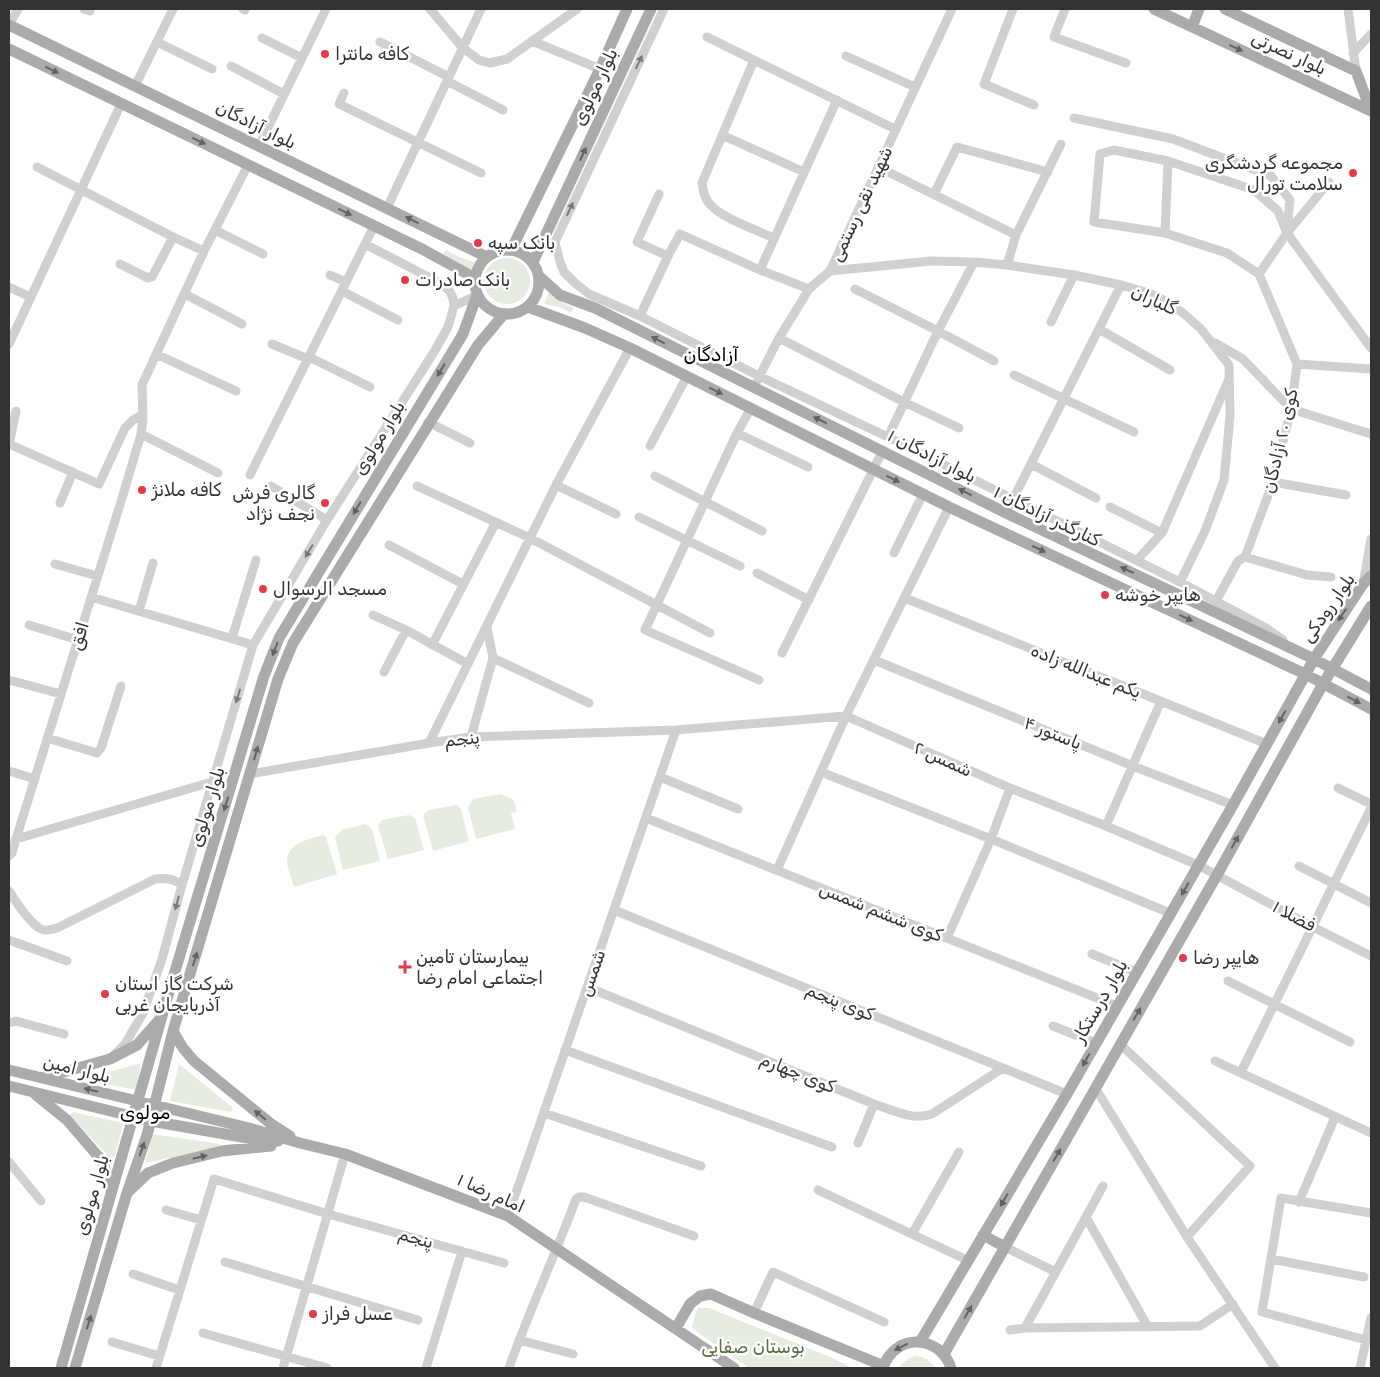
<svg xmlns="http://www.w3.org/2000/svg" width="1380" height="1377" viewBox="0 0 1380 1377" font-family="Rubik,'Noto Sans Arabic',sans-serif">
	<rect width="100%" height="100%" fill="#fff"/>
	<path fill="#e6ecdf" d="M446,250L459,257L474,262L471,270L443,254Z
		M484 281a23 23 0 1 1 46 0a23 23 0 1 1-46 0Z
		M549,292L563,303L574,308L571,313L560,307L544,304Z
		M501,794L514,800L517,812L511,813L515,829L476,839L468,808L473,799Z
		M456,805L461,809L469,841L433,851L423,815L429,810Z
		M409,815L415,818L424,850L388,859L378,826L382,820Z
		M366,824L372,829L380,861L343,870L335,837L342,830Z
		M323,835L326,837L337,874L294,887C292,879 288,871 287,863C285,844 309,839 323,835Z
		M141,1063L136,1090L91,1081V1077Z
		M179,1064L233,1108L231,1112L170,1101Z
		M73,1112L123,1123L115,1156L110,1158L70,1115Z
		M153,1134L220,1144L219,1147L145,1163Z
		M698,1308H709L830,1357L853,1368H749L697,1332L692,1327L695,1315Z
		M916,1356C925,1357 931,1360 935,1368H899C903,1361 908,1358 916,1356Z"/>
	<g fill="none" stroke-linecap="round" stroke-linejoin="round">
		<path stroke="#d0d0d0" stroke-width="9" d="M84,9L90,11
			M243,9L245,10
			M430,9L463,48L479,60L490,63L507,59L577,9
			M664,9L555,242L560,262L564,272L575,283L589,294L640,316L759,376L888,437L1180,582L1266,628L1283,640
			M1013,9L984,84L1034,105
			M1065,9L1054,37L1126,63
			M1348,9L1356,71
			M9,25L18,9
			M707,37L895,129
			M262,38L302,58
			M532,41L600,69
			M157,42L212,69
			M380,42L449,77
			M1353,53L1371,34
			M846,56L915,87
			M754,60L702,183C703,190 704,197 708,202C720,218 755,229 774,238
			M231,66L284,94
			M447,81L503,110
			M135,86L173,9
			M344,93L339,104L481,173
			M1074,118L1173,139L1271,176L1290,200L1287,230
			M722,135L804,172
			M259,146L326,9
			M37,167L173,237L204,251
			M878,167L1016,235
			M659,194L637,242L668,256
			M934,194L957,147L1048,172
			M387,208L481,9
			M215,230L263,254
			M1165,233L1168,161
			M120,264L148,278L152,277L173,237
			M1007,265L1016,235L1061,144
			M760,270L837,100
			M830,271L931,261L974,262L1007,265L1074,275L1121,285L1149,293L1166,301L1183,313L1201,329L1229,365L1230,416L1224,480L1205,531L1180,582
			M1259,274L1227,253L1165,233L1094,222L1100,154L1114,150L1168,161L1254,190L1278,211L1287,233L1371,348
			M1259,274L1287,233L1329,182
			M330,275L346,282
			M9,287L30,297
			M855,289L938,331L994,361
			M342,291L398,320
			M185,294L242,324
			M454,306L477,295
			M640,316L668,256L680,234L760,270L809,289
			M1051,322L1074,275
			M1099,329L1170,370
			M779,338L904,402L959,428
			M1215,343L1243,359L1291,409L1371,434
			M9,344L121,104
			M272,344L308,359
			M156,354L236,391
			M309,357L370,387
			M1297,364L1371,369
			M1014,375L1134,432
			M757,381L779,338L809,289L830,271L952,9
			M751,408L737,433L645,630L759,680
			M428,422L470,443
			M737,433L808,467
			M141,434L218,473
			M888,437L938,331L974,262
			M9,444L99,484L125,428L133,420L142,415
			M9,445L16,411
			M650,446L687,376
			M1031,464L1096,498
			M250,475L374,226
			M655,476L762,531
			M1273,482L1346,495
			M556,485L616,514
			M271,486L327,520
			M417,486L530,538L710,633
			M60,503L73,472
			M1110,507L1162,533
			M1006,513L1121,285
			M639,517L740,566
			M389,545L463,584
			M894,553L923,494
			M1245,557L1307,575L1331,577
			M1137,560L1162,533L1229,379
			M55,564L97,576
			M757,573L809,600
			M1363,584L1371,539
			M91,597L253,645
			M905,598L1267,744
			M1216,601L1238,561L1245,557L1273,482L1291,409L1297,364L1259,274
			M139,611L153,563
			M373,615L406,630L468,664
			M29,625L78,640
			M232,638L256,560
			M432,645L496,522
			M782,653L883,450
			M493,658L589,703
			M874,660L1133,766L1233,805
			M384,672L406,630
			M9,680L61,694
			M471,737L493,658L487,627
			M47,738L97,753L101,748L121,686
			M429,743L556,485L630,348
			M9,771L35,779
			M821,772L991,839L1170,913
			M250,774L429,743L471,737L676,730L846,716L1010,788L1106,826L1198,865L1313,927L1371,956
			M660,777L738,809
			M1338,788L1371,804
			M646,818L1117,1006
			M1106,826L1161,701
			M16,839L123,495L141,434L143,420L142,385L204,251L248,165
			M9,856L12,853L16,839L212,782
			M1299,866L1371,903
			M777,870L846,716L949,507
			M9,891C16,902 30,924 41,929C46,932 52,929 57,928L155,879C165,878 173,878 182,885
			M614,910L1067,1094
			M947,938L991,839L1010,788
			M9,940L67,961
			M1092,954L1136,972
			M1228,981L1350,1042
			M587,987L874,1104C893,1110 912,1121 932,1114L1003,1068
			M9,1023L16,1021L64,1034
			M1053,1026L1096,1043
			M1120,1044L1250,1166L1187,1237
			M565,1050L832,1147
			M115,1054L125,1044L143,1013L162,959L182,885L253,645L327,520L434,352L448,327L454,306L453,298L449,290L436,281L365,244
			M1215,1061L1371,1133
			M1241,1072L1371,808
			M1096,1089L1187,1237L1275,1368
			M544,1113L701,1166
			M858,1143L874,1104
			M9,1162L41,1201
			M818,1190L967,1260
			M1299,1202L1335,1117
			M166,1210L201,1220
			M508,1216L676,730
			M1086,1217L1148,1327
			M912,1234L959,1152
			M1005,1247L1056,1272
			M1271,1259L1364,1277
			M225,1262L418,1320
			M133,1274L179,1290
			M754,1313L773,1272L884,1322
			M1025,1328L1103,1186
			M1010,1330L1025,1328L1200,1326L1233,1304
			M203,1333L327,1368
			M519,1340L573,1354
			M1366,1340L1262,1312L1281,1198L1371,1213
			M112,1342L159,1356
			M156,1368L214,1179L328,1214L504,1263
			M283,1368L345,1154
			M426,1368L462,1251
			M509,1368C529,1311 555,1256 576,1199L579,1197H584L694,1236
			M1360,1368L1371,1318"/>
		<path stroke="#ababab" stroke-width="11" d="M1154,9L1371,111
			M1225,9L1356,71L1371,111
			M9,25L487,257
			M1192,27L1199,9
			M9,49L422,249L475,278
			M475 282a32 32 0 1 1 64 0a32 32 0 1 1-64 0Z
			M511,250L600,69L627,9
			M533,262L651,9
			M540,277L560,295L595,308L1006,513L1314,659L1371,689
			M528,307L585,328L630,348L949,507L1305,674L1371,709
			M173,1031L183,1048L194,1061L270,1123L290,1136
			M9,1070L249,1128L300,1143L345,1154L508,1216L734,1368
			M42,1078L110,1059L137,1045L161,1018
			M9,1086L151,1121L253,1139L278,1141
			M36,1095L67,1120L103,1162L111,1190
			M128,1192L148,1173L173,1163L222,1151L271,1146
			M983,1235L1005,1247
			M676,1328L690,1304L700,1296L711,1294L754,1313L884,1366
			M920,1342L1067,1094L1233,805L1314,659L1363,584L1371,576
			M944,1354L1217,875L1323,684L1371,606
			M61,1368L173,978L264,676L279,638L463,334L477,295
			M75,1368L127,1193L147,1135L173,1031L278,679L293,643L478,345L504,314
			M883,1368C894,1333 940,1334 951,1368"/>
	</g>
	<defs><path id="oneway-solid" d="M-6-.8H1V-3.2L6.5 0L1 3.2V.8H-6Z" transform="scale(1.25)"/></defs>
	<g fill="#636363">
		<use href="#oneway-solid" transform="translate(1236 48) rotate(25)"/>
		<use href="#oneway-solid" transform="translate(52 70) rotate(26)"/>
		<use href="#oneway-solid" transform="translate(199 141) rotate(26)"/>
		<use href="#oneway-solid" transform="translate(583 154) rotate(-65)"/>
		<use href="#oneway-solid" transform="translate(345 212) rotate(26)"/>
		<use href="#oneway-solid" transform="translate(412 220) rotate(-153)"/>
		<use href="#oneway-solid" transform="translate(658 340) rotate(-153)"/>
		<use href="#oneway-solid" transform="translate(441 370) rotate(121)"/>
		<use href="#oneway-solid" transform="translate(716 391) rotate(26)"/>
		<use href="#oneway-solid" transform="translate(820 420) rotate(-154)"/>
		<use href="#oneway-solid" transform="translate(893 479) rotate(26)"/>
		<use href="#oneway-solid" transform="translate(965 492) rotate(-153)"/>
		<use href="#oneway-solid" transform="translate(357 508) rotate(121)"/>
		<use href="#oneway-solid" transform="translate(1039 549) rotate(25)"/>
		<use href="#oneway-solid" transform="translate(1127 570) rotate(-155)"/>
		<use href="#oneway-solid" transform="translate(1342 615) rotate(124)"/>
		<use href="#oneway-solid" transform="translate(1186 618) rotate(25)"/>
		<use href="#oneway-solid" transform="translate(275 649) rotate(111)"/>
		<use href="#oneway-solid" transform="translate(1354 700) rotate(27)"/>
		<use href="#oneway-solid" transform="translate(1282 717) rotate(119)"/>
		<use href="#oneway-solid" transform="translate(256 753) rotate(-74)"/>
		<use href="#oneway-solid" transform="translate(226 804) rotate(107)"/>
		<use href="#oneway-solid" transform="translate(1235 842) rotate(-61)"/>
		<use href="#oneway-solid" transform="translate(1185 889) rotate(120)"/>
		<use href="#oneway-solid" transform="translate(195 959) rotate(-73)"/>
		<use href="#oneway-solid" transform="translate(1137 1014) rotate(-60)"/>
		<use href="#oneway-solid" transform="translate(1086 1060) rotate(119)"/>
		<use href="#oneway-solid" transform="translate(91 1090) rotate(-166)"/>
		<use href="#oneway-solid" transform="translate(260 1115) rotate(-141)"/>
		<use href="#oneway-solid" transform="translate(142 1149) rotate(-71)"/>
		<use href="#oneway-solid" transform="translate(1057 1155) rotate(-60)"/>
		<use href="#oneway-solid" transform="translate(200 1157) rotate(-13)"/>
		<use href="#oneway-solid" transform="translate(1004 1200) rotate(121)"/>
		<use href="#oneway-solid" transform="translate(968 1312) rotate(-60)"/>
		<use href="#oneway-solid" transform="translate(89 1322) rotate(-73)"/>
		<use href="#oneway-solid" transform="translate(901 1347) rotate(153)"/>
	</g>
	<g fill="#7a7a7a">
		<use href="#oneway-solid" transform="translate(639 62) rotate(-65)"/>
		<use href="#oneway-solid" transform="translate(570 209) rotate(-65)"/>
		<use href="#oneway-solid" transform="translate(309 551) rotate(121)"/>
		<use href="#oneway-solid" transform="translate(238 696) rotate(107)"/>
		<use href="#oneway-solid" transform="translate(177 903) rotate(105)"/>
	</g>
	<g fill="#e63946" stroke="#fff" stroke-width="2">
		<circle cx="325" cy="54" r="5"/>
		<circle cx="1353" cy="173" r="5"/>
		<circle cx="478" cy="243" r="5"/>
		<circle cx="405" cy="280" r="5"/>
		<circle cx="142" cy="490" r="5"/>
		<circle cx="325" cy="503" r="5"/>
		<circle cx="263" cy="589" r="5"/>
		<circle cx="1105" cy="595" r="5"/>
		<circle cx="1183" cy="958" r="5"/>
		<path d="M402.5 959.5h5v5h5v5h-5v5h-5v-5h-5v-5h5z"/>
		<circle cx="105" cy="994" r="5"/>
		<circle cx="313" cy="1314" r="5"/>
	</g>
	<g text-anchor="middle" stroke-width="5" stroke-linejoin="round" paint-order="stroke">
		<g font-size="18" fill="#333" stroke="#fff">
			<text transform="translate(1289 53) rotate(25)" y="6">بلوار نصرتی</text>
			<text transform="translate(595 87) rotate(-65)" y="6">بلوار مولوی</text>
			<text transform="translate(256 125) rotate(26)" y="6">بلوار آزادگان</text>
			<text transform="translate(861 204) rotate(-65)" y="6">شهید نقی رستمی</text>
			<text transform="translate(1154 300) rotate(24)" y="6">گلباران</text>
			<text transform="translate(379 438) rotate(-59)" y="6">بلوار مولوی</text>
			<text transform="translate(1280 441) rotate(-77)" y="6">کوی ۲۰ آزادگان</text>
			<text transform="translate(932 456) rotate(27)" y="6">بلوار آزادگان ۱</text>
			<text transform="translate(1047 516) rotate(26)" y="6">کنارگذر آزادگان ۱</text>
			<text transform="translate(1328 608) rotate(-55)" y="6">بلوار رودکی</text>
			<text transform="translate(79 636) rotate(-73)" y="6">افق</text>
			<text transform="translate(1086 671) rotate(22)" y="6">یکم عبدالله زاده</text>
			<text transform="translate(1053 733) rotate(22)" y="6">پاستور ۴</text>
			<text transform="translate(462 739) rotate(-6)" y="6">پنجم</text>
			<text transform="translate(943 759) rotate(24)" y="6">شمس ۲</text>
			<text transform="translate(207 807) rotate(-73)" y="6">بلوار مولوی</text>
			<text transform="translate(881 912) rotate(22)" y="6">کوی ششم شمس</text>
			<text transform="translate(1294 916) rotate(28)" y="6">فضلا ۱</text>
			<text transform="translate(592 973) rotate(-71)" y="6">شمس</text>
			<text transform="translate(1100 1001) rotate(-60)" y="6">بلوار درستکار</text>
			<text transform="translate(840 1002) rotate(22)" y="6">کوی پنجم</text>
			<text transform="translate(77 1069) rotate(14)" y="6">بلوار امین</text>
			<text transform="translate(798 1073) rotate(22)" y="6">کوی چهارم</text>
			<text transform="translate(491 1193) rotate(24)" y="6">امام رضا ۱</text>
			<text transform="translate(92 1195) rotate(-74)" y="6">بلوار مولوی</text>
			<text transform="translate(416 1238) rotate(16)" y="6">پنجم</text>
		</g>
		<g font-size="18" fill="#333" stroke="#fff" text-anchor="start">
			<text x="335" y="60">کافه مانترا</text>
			<text x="1343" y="169" text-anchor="end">مجموعه گردشگری<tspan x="1343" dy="21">سلامت تورال</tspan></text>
			<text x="488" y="249">بانک سپه</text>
			<text x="415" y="286">بانک صادرات</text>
			<text x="152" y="496">کافه ملانژ</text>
			<text x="315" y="499" text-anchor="end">گالری فرش<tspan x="315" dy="21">نجف نژاد</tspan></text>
			<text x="273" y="595">مسجد الرسوال</text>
			<text x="1115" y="601">هایپر خوشه</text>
			<text x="416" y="963">بیمارستان تامین<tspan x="416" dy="21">اجتماعی امام رضا</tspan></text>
			<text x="1193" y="964">هایپر رضا</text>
			<text x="115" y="990">شرکت گاز استان<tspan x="115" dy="21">آذربایجان غربی</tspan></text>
			<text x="323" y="1320">عسل فراز</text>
		</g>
		<g font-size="18" fill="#56703f" stroke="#fff">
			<text x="753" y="1353">بوستان صفایی</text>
		</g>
		<g font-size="19" fill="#000" stroke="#fff">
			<text x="711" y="361">آزادگان</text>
			<text x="145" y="1119">مولوی</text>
		</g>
	</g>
	<rect width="1380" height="1377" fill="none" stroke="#333333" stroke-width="20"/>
</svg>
